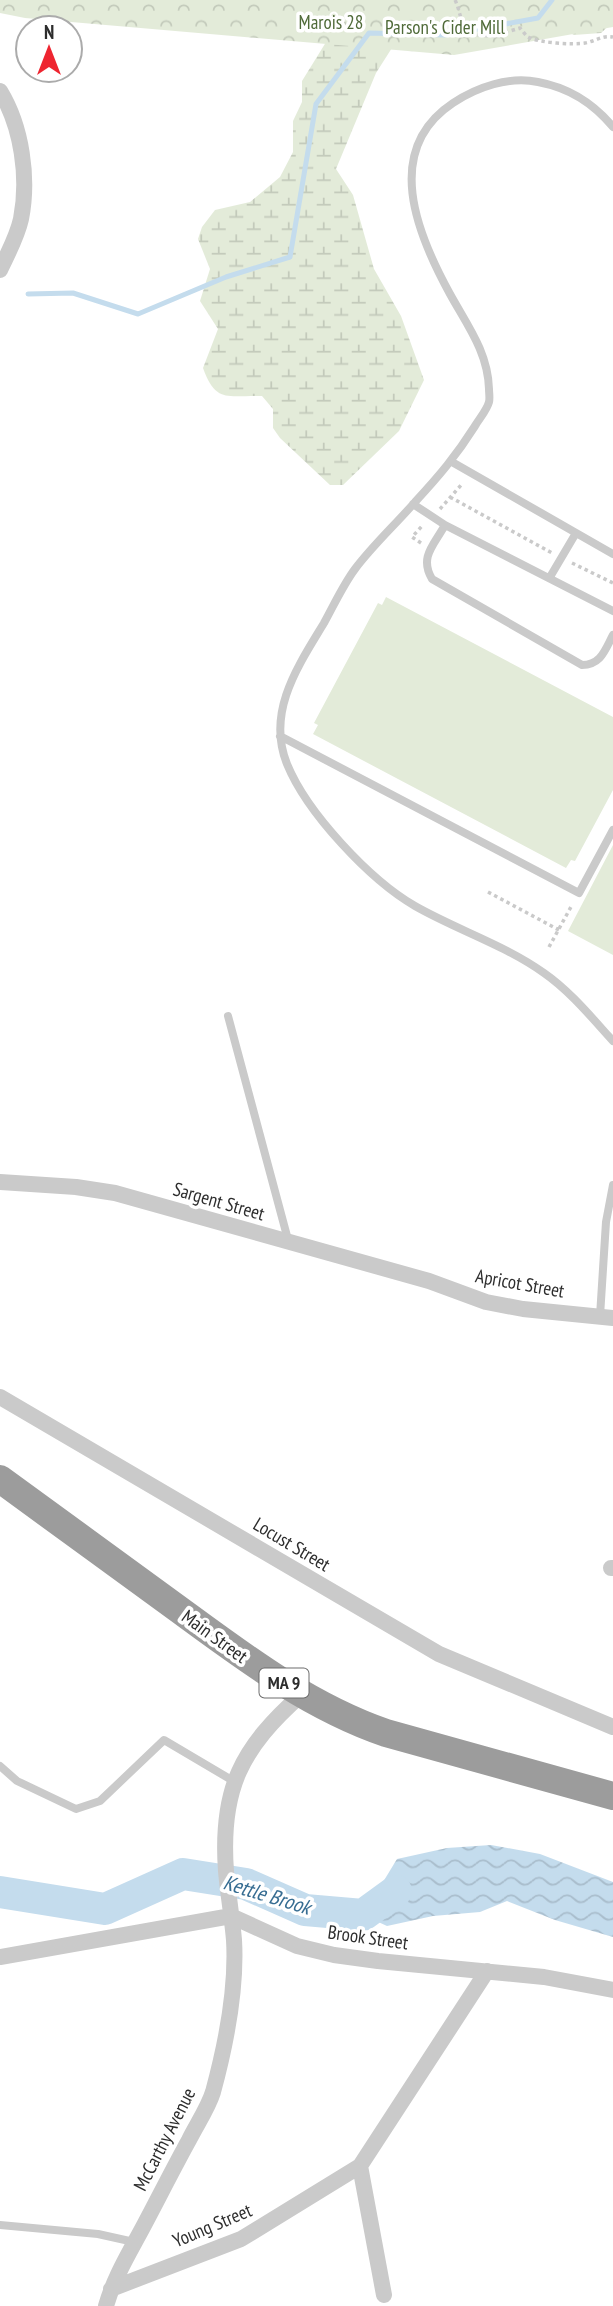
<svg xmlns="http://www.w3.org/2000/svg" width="613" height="2306" viewBox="0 0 613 2306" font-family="'PT Sans Narrow',sans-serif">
	<defs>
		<pattern id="wetland-marsh" width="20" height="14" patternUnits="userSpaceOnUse" patternTransform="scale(1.75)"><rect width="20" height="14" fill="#e3ebd9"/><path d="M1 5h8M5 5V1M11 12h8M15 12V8" fill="none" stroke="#c3cabb"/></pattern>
		<pattern id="park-crowns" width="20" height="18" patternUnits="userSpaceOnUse" patternTransform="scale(1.75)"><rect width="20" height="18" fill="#e3ebd9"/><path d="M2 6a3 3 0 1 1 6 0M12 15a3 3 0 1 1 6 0" fill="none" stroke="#c3cabb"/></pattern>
		<pattern id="water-waves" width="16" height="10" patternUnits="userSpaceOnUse" patternTransform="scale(1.75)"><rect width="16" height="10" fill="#c4dced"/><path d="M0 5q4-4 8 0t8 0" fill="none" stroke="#a9bdcc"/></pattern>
	</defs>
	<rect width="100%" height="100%" fill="#fff"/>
	<path fill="url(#wetland-marsh)" d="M405,0H613V22L601,33L574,35L545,20L397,40L376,73L336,169L353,195L374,269L401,316L424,380L399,431L343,485H330L280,438L273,428V409L262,396C228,395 216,404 203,368L218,329L200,301L210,269L198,239L202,227L215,210L250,202L280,177L293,152V121L302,102V81L336,26Z"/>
	<path fill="url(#park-crowns)" d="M0,0H613V27L454,55L25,18L0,13Z"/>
	<path fill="#e3ebd9" d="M386,597L613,717V790L575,861L571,860L566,868L313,734L318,725L314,723L378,603L382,605Z
		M613,845V955L568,931Z"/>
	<path fill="url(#water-waves)" d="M491,1845L540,1854L613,1882V1937L555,1920L507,1901L480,1912L433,1916L387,1926L363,1915L397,1859L447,1848Z"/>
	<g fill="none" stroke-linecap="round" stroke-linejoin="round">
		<path stroke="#c4dced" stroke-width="5" d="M28,294L73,293L138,314L226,277L290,257L316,104L369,33L445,35L538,18L552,0"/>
		<path stroke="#c4dced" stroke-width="32" d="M0,1892L105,1909L183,1874L246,1884L305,1910L363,1915L396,1891"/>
		<path stroke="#cacaca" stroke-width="3.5" stroke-dasharray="3.5 3.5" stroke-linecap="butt" d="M455,0C460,10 459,18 466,27L460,34L493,36L520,28C523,31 525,35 528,37C539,43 573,45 585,43C596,41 602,35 613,37
			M450,497L552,553
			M440,509L462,484
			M421,543L412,537L423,525
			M572,563L613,583
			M488,892L559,930
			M549,947L572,905"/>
		<path stroke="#cacaca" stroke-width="8" d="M613,127C593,103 570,88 538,82C509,76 477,87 453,103C382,150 417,234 450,294C467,325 488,352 489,389C489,393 490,398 489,402C487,410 479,419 475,426C456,456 439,476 415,502C396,524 373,545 355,569C343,585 334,605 324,623C298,666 266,712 287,764C307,813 370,880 415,906C457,930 505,945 544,973C570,991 592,1018 613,1041
			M452,462L613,554
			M413,504L445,525L613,611
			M445,525C434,545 419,557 432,579L582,665C601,665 605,650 613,635
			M550,577L576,533
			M280,736L579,893L613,830
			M228,1016L287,1236L291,1241
			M600,1316L606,1222L613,1185
			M0,1766L17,1781L76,1809L100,1801L164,1740L235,1782
			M0,2225L98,2234L134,2242"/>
		<path stroke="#cacaca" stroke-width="16" d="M0,91C22,127 29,178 21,219C17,237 8,253 0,270
			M0,1182L76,1187L115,1193L429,1281L486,1302L523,1309L613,1318
			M0,1397L439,1654L613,1727
			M611,1568H613
			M0,1957L231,1916L297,1946L334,1955L378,1961L544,1977L613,1990
			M360,2166L384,2295
			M111,2289L241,2239L360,2166L487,1971
			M106,2306C114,2278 128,2255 142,2229C158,2199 173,2169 189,2140C197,2124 208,2108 213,2092C226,2044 237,1990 234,1940C232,1917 228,1894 226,1871C220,1789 241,1748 302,1694"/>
		<path stroke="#9c9c9c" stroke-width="28" d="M0,1479C60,1523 121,1567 181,1611C245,1658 310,1707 386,1733L613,1796"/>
	</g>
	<g text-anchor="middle" stroke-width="7" stroke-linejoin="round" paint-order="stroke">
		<rect fill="#fff" stroke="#6c6c6c" stroke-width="2" x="259.5" y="1668.5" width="49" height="29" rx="5"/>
		<g font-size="18" font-weight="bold" fill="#2d2d2d">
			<text x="284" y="1689">MA 9</text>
		</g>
		<g font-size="19" fill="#4f6a38" stroke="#fff">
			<text x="331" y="29">Marois 28</text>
			<text x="445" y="34">Parson's Cider Mill</text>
		</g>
		<g font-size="19" fill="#2d2d2d" stroke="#fff">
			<text transform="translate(219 1201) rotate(16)" y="7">Sargent Street</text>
			<text transform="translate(520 1283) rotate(10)" y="7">Apricot Street</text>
			<text transform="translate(292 1544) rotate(31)" y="7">Locust Street</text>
			<text transform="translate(215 1636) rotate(36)" y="7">Main Street</text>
			<text transform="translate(368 1937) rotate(8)" y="7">Brook Street</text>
			<text transform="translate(164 2139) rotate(-63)" y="7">McCarthy Avenue</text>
			<text transform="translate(212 2225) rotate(-23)" y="7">Young Street</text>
		</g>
		<g font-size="21" font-style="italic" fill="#376d92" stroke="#fff">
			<text transform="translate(267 1895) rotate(17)" y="7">Kettle Brook</text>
		</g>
	</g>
	<g transform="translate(49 49)"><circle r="33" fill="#ffffff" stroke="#ababab" stroke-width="2"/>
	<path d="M0-5L12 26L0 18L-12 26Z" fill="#ee2530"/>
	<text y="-10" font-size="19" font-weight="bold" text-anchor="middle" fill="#2d2d2d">N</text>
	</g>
</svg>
